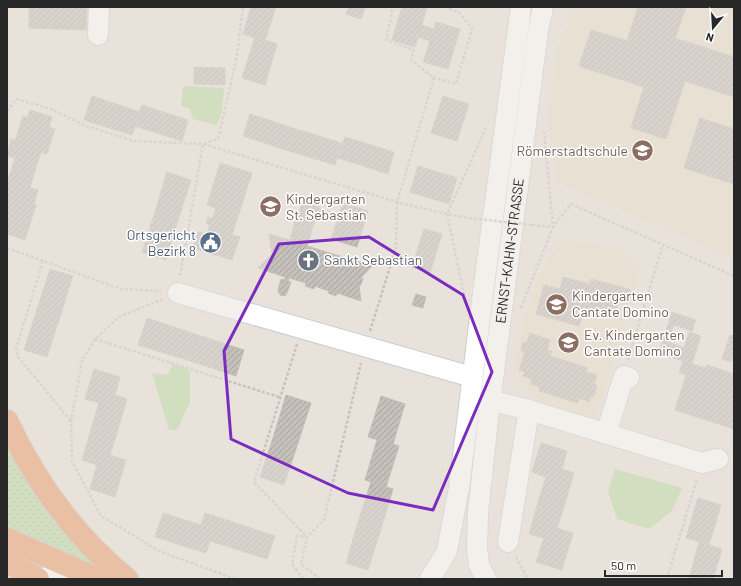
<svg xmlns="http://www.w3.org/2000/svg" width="741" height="586" viewBox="0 0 741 586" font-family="Barlow,sans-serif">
	<defs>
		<pattern id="grass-dots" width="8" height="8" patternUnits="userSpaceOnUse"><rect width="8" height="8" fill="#b4da9d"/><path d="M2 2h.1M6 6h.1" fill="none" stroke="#9bbb87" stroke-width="1.8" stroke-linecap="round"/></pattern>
		<pattern id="building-hatch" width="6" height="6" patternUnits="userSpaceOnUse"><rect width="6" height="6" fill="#c4bfba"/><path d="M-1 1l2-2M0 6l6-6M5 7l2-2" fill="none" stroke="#a8a4a0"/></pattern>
	</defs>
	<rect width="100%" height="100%" fill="#e9e2db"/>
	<path fill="#e9decc" d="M576,7H734V258L557,182L548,120L557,49Z
		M561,238L620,250L640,271L596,421L536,399L524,385L514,367L524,320L539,276Z"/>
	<path fill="url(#grass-dots)" d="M7,439L118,576L7,528Z"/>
	<path fill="#b4da9d" d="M183,86L224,88L222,111L217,125L193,119L190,109L181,106Z
		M173,364L190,370V402L177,430H169L152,373L168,375Z
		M615,469L682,488L672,511L649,529L617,519L608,491Z"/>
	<path fill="url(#building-hatch)" stroke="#c4beb5" d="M29,7H87L86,30L29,28Z
		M251,7H276L265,41L243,34Z
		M349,7H365L361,19L346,14Z
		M402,7H427L422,25L434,29L436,22L460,29L448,69L423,62L430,41L418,37L415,47L392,40Z
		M638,7H686L675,38L734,57V97L685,81L666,139L631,128L644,87L579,66L591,30L627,41Z
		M255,37L277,44L265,85L242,78Z
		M194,67L225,68V85L194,84Z
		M92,96L140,112L132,135L84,120Z
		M443,96L469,104L457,141L431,133Z
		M142,105L188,120L182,141L135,126Z
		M30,110L52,117L49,127L55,129L47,154L41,152L34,174L12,167L15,158L7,156L11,139L15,141L23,116L27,118Z
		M250,114L296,129L289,151L243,136Z
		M700,118L734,129V184L684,168Z
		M296,129L342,143L335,165L289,151Z
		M345,137L394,152L388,174L338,158Z
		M220,163L252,173L232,235L240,237L232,260L193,248L198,232L207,234L210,225L206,224L208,217L212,219L216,208L207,205Z
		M418,166L457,178L449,204L410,192Z
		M12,167L34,174L30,188L38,190L34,204L36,205L25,240L7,234V177H9Z
		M167,172L191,180L178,220L155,212Z
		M303,201L320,207L312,229L310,230L294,225Z
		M343,203L368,211L357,247L331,239Z
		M320,209L339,215L338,220L318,214Z
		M155,212L178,220L166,260L142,252Z
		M294,225L312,231L307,246L372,266L361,278L363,279L360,286H359L361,301L337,293L336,296L328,293L329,291L315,286L314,289L305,286L306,283L289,278L288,281L291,282L287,293L285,296L280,295L278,290L281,279L285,280V277L258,268L272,254L269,234L290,240Z
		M424,229L442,234L430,273L412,267Z
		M50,269L73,276L60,317L37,309Z
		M563,277L589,284L591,279L631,290L628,303L619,301L614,316L584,308L579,326L536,314L544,285L560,289Z
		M416,294L426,297L423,308L412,305Z
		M37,309L60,317L47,357L24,350Z
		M672,312L696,320L692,331L674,325L668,342L684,348L689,332L701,336L692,364L659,353Z
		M147,318L195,334L187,360L138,345Z
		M530,333L550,340L547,350L552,351L550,356L588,368L586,372L597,375L594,384L597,385L594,396H591L589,402L579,398L578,403L539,391L540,387L530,384L532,379L523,376L525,372L519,370L525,352L521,351L523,342L527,343Z
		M195,334L244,350L236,376L187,360Z
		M730,335L734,336V358L733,357L731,362L722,359Z
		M683,361L706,368L707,365L734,374L732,389L734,390V429L675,410L686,375L679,372Z
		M94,369L120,377L115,395L127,399L117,433L92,426L99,403L85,399Z
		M286,395L311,403L297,446L273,438Z
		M381,396L405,404L393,444L368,437Z
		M92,426L117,433L110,455L126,460L115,497L90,489L97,465L82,460Z
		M273,438L297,446L284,485L260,477Z
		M377,440L399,446L386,487L365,480Z
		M541,443L567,451L562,469L574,473L564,507L539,499L546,477L532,472Z
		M371,482L393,489L381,529L358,522Z
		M698,498L721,505L709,545L686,538Z
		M539,499L564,507L557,528L573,533L562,570L536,562L544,538L529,534Z
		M163,513L201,525L205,513L275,536L267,559L210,541L206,553L155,537Z
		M358,522L381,529L368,570L346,563Z
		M699,542L722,549L713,579H689Z"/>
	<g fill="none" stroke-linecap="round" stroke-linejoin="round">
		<defs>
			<g id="minor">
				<path d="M98,35L99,7"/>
				<path d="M178,293L472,377"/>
				<path d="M490,400L529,410L702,463L718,459"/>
				<path d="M606,434L624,376L629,378"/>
				<path d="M508,542L529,410"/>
				<path d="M41,579L52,575L89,577"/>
				<path d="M430,579L447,551L459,488L484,285L521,7"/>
				<path id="s1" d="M486,579L479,565L477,549L478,513L489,410L538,31L543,7"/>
			</g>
			<path id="highway" d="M7,421C36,483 74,536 127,579
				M7,539L98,579
				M7,562L38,579"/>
		</defs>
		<use href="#minor" stroke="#c9cdd8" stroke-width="22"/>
		<use href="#highway" stroke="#c3c3c3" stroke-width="24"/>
		<path stroke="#c3c3c3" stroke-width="2.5" stroke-dasharray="3 2" stroke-linecap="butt" d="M433,77L456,84L472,29L460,13L445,7
			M7,111L17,99L51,109L86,126L134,141L203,144L397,202L447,214L469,218
			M532,225L553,227L571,204L734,276
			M7,248L121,289L161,291
			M43,261L16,349L18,357L71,421
			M180,276L203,144L218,139L236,61L243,7
			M464,295L447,214L486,128
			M163,299L119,317L95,339L82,361L71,421L72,461L101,516L159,551L235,579
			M521,308L553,227L544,131
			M370,331L396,248L397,202L434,78L411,60L414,50L386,40L393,7
			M95,339L279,397
			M297,344L254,482L307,537
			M628,360L663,244
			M516,557L528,579
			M303,579L292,564L297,536L307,537
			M320,579L301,564L307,537L324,520L361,363
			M670,579L668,575L697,479"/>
		<use href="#minor" stroke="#fff" stroke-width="20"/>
		<use href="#highway" stroke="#eb9863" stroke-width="22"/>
		<path stroke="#c3c3c3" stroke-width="2.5" stroke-dasharray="3 2" stroke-linecap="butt" d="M469,218L532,225"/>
	</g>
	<path d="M0 0H741V586H0ZM369,237L463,295L492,372L433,510L348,493L231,439L224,351L279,244Z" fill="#e9e2db" fill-opacity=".55" fill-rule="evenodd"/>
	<path fill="none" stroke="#7b2cbf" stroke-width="3" stroke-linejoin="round" d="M369,237L463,295L492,372L433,510L348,493L231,439L224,351L279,244Z"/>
	<defs>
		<symbol id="school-disc" viewBox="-11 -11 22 22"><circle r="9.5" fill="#8d6e63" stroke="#fff"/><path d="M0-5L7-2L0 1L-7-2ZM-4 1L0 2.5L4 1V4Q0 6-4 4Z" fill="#fff"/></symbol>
		<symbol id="civic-disc" viewBox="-11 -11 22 22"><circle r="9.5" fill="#5c6f8a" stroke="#fff"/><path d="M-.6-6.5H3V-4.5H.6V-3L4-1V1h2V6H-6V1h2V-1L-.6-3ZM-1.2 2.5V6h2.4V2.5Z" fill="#fff"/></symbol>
		<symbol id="church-disc" viewBox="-11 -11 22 22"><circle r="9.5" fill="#6b7280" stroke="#fff"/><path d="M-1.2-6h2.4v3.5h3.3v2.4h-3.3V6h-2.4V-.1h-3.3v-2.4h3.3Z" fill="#fff"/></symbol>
	</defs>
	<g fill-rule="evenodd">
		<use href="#school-disc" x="630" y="138" width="25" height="25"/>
		<use href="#school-disc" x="258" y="194" width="25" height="25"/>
		<use href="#civic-disc" x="198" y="230" width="25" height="25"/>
		<use href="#church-disc" x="296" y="248" width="25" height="25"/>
		<use href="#school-disc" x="544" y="292" width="25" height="25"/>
		<use href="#school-disc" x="556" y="330" width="25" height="25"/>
	</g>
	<g text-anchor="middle" stroke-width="3" stroke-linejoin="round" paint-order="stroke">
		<g font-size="14" fill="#785e54" stroke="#fff" text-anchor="start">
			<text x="628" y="156" text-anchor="end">Römerstadtschule</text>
			<text x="286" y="204">Kindergarten<tspan x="286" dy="16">St. Sebastian</tspan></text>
			<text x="572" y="301">Kindergarten<tspan x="572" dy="16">Cantate Domino</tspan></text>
			<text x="584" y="340">Ev. Kindergarten<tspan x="584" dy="16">Cantate Domino</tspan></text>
		</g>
		<g font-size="14" fill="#4e5e75" stroke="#fff" text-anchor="end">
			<text x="196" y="240">Ortsgericht<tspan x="196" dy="16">Bezirk 8</tspan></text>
		</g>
		<g font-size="14" fill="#282828" stroke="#fff">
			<text dy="5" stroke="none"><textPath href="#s1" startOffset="332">ERNST-KAHN-STRASSE</textPath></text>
		</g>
		<g font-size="14" fill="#5b616d" stroke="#fff" text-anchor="start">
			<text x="324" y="265">Sankt Sebastian</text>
		</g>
	</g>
	<rect width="741" height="586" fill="none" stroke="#282828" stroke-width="16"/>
	<g transform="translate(713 28) rotate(198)" stroke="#ffffff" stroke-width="3" paint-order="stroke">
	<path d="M0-3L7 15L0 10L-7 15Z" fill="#282828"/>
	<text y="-6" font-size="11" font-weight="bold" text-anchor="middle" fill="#282828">N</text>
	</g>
	<path d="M605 570v6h117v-6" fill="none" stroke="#282828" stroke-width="2"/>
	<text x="611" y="570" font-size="12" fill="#282828" stroke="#ffffff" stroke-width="3" paint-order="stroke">50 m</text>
</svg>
